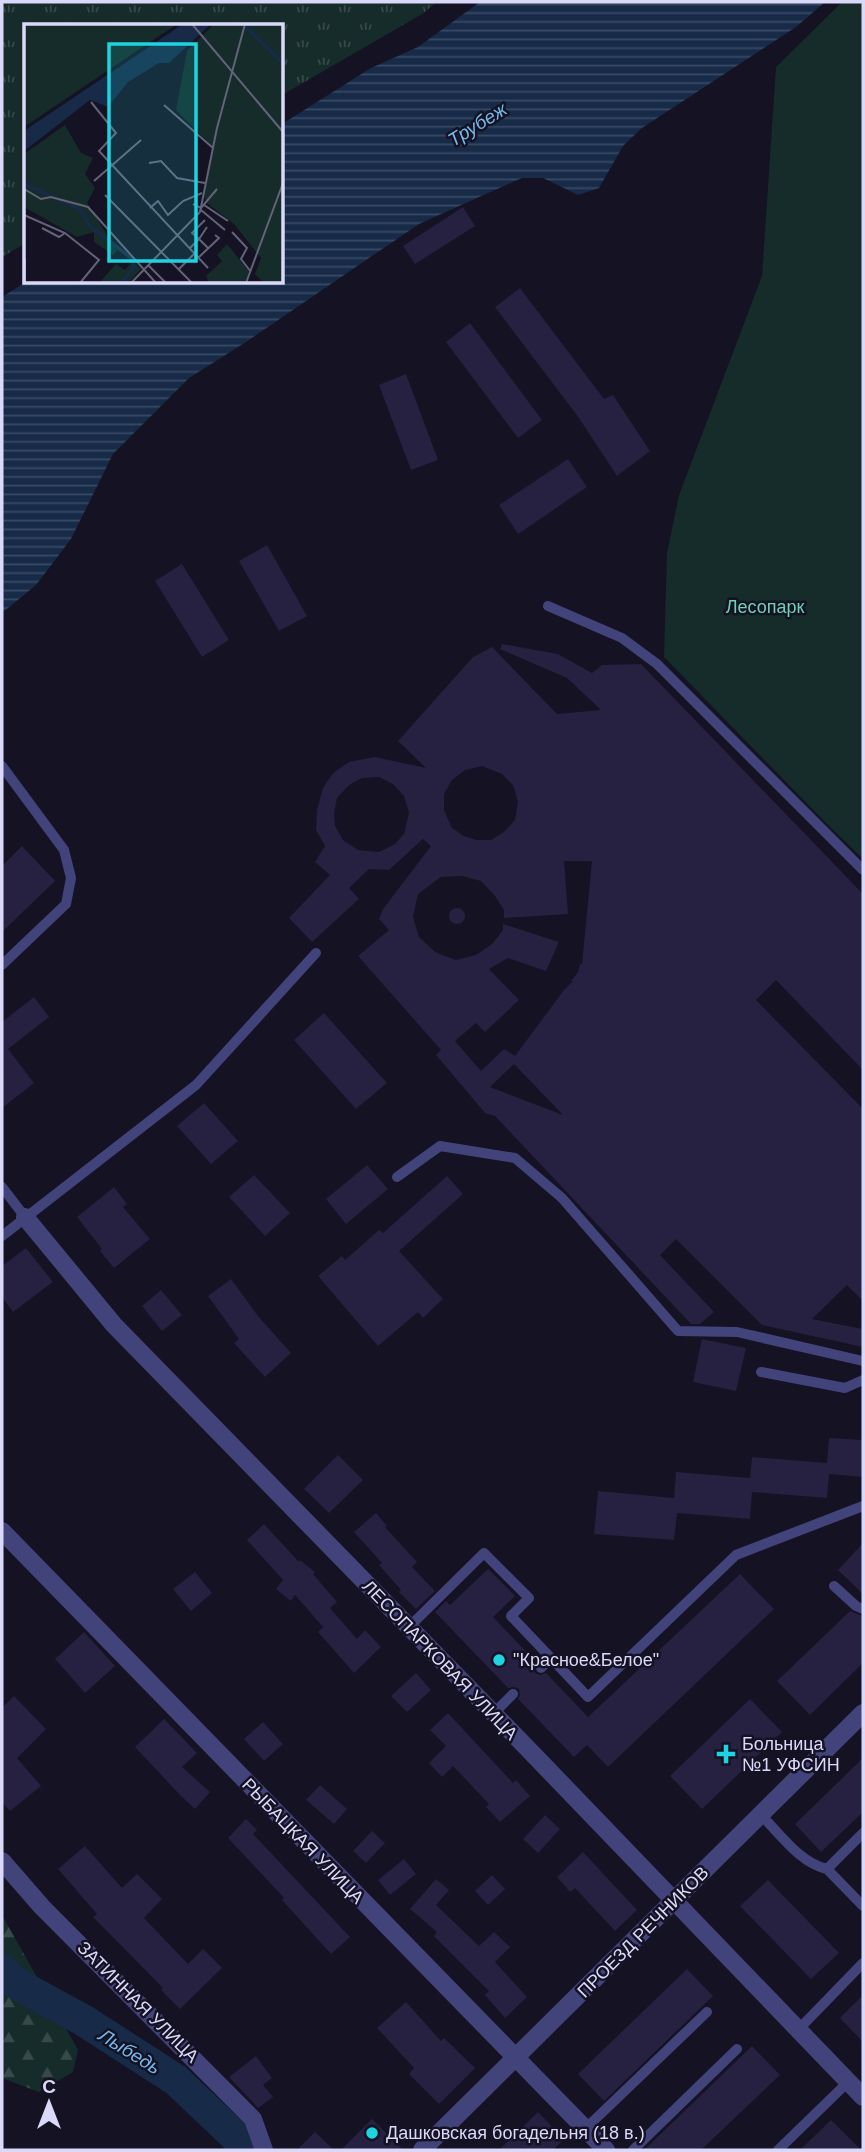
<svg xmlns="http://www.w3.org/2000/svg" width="865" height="2152" viewBox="0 0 865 2152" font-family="Helvetica,sans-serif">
	<defs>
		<pattern id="grass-tufts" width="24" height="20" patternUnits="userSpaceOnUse" patternTransform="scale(1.75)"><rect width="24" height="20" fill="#152c2a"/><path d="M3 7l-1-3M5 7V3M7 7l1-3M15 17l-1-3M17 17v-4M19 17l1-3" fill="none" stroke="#364a4a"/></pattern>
		<pattern id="forest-firs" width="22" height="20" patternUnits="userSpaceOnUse" patternTransform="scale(1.75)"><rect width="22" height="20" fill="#152c2a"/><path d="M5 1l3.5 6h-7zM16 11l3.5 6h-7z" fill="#364a4a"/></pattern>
		<pattern id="water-rules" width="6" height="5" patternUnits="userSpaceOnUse" patternTransform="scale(1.75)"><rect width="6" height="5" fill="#172b48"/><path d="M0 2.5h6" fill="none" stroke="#384963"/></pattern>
	</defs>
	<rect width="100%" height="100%" fill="#141223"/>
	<path fill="url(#grass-tufts)" d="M2,2H437L422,14L282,95V26H26V243L2,257Z"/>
	<path fill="url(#forest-firs)" d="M2,1915L78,2050L73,2072L39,2092L2,2078Z"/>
	<path fill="#152c2a" d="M842,2H863V859L826,823L664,657L667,553L679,495L762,276L776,67Z"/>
	<path fill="url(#water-rules)" d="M480,2H825L796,27L642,128L623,146L599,188L578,195L543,178H522L419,224L246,342L189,378L113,454L71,539L36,585L2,613V297L26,282H282V124L371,68L418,47Z"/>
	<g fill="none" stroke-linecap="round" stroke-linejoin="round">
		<path stroke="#172b48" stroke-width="32" d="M2,1970L17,1984L83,2020L176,2080L238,2139L243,2150"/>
	</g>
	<path fill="#262041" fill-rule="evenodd" d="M463,207L475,226L415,264L403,246Z
		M520,288L604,399L613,395L650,451L617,476L579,418L495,307Z
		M470,323L542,420L518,438L446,342Z
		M406,374L438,460L411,470L379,385Z
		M568,459L587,487L518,534L499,505Z
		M267,545L307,616L279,631L239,561Z
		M182,564L229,640L202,657L155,581Z
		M502,644L558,654L592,673L602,665L641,664L863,894V1070L776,980L756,1000L863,1109V1301L847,1285L812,1319L863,1329V1347L762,1325L676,1239L660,1255L714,1312L700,1324H691L495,1116L485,1113L436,1055L441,1050L358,956L389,930L379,919L383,909L431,846L423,839L389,870L369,869L349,888L359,899L312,942L289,918L330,875L315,862L325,846L316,830L317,810L323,788L333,773L349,762L375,757L426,768L398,741L473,657L492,647L557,714L601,710L567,678L500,649ZM482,766L502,774L513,785L518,802L515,820L504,832L491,840H476L464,836L452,828L444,810V794L452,780L465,770ZM379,777L393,784L404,796L409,813L404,834L395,844L379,852L358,850L343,840L335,826L334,813L337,798L349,785L362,778ZM564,861H592L582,964H580L578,972L571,981H573L564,990L515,1056L504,1049L481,1071L455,1041L476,1023L485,1032L519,1000L489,969L508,958L546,971L559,942L503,924V930L492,944L476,955L456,960L435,952L419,937L413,917L418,894L441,877L462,876L481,881L495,896L504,910V918L568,914ZM514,1064L563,1115L490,1087Z
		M22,846L55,881L2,932V866Z
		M449 916a8 8 0 1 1 16 0a8 8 0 1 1-16 0Z
		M34,997L49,1017L8,1049L34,1083L2,1108V1022Z
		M324,1013L387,1083L356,1109L294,1040Z
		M204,1103L238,1141L211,1164L177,1126Z
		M367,1165L388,1189L346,1224L326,1199Z
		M254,1175L290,1213L265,1236L229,1197Z
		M447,1176L463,1194L399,1251L443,1299L423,1318L418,1312L378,1346L318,1276L342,1256L345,1260L379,1230L383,1233Z
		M114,1187L127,1204L123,1207L150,1239L114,1268L100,1251L102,1249L77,1217Z
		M26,1248L53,1282L13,1312L2,1297V1266Z
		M231,1279L258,1316L291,1353L265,1377L234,1343L239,1339L208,1296Z
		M161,1290L182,1315L162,1331L142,1306Z
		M702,1339L746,1348L736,1391L693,1382Z
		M829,1438L863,1440V1477L829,1474L827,1498L752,1492L750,1519L677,1513L674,1540L594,1534L598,1491L674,1498L676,1472L750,1478L752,1457L827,1463Z
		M338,1455L363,1480L329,1513L304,1489Z
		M376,1513L387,1526L385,1527L417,1562L412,1567L435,1591L416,1609L399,1592L401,1590L379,1565L382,1563L354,1532Z
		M264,1524L299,1562L300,1560L315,1572L313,1574L337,1602L330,1608L357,1639L365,1630L381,1647L354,1673L318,1632L323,1627L295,1595L291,1601L276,1589L283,1580L247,1540Z
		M863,1543V1594L838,1570Z
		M488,1569L515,1596L493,1617L536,1662L534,1667L535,1673L540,1675L546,1673L588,1717L740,1574L774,1609L608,1767L587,1745L574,1757L518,1699L520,1695L519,1689L514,1687L508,1688L435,1612L446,1601L450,1605Z
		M195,1572L212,1593L191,1611L173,1589Z
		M850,1611L863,1616V1663L810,1715L777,1681Z
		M84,1632L115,1666L85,1693L55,1659Z
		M416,1673L431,1690L407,1712L391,1696Z
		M14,1696L46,1729L17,1758L41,1786L10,1811L2,1802V1708Z
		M750,1699L782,1732L702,1809L670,1776Z
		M448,1713L513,1783L516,1780L530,1796L500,1822L486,1807L489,1804L453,1766L442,1777L429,1763L446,1746L430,1730Z
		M164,1719L197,1753L182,1767L210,1792L195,1809L180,1795L135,1747Z
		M263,1722L283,1744L264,1761L244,1739Z
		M863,1758V1812L821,1852L795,1824Z
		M320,1785L347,1809L334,1824L306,1800Z
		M545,1815L560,1829L538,1853L523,1839Z
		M246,1819L257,1830L253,1834L350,1937L331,1954L282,1900L284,1898L228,1838Z
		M372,1831L385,1843L366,1863L353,1851Z
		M85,1846L122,1888L137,1874L162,1899L144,1918L188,1964L203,1949L222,1968L180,2009L161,1990L163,1988L93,1917L97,1914L58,1869Z
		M583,1852L637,1910L615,1931L575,1888L570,1892L557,1877Z
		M404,1859L416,1874L390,1895L378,1880Z
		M492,1875L505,1889L488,1905L475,1891Z
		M436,1879L449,1890L436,1905L479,1946L494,1932L510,1947L495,1962L527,1997L505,2018L485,1995L489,1991L434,1936L437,1932L410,1909Z
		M768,1880L839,1953L811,1979L740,1906Z
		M687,1969L713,1996L604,2101L578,2074Z
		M863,1995V2042L840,2018Z
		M406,2002L441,2041L444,2038L475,2068L439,2104L409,2074L414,2068L377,2028Z
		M752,2046L780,2075L701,2150H644Z
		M256,2056L272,2078L263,2085L273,2097L258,2108L229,2077Z
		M538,2112L564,2139L553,2150H499Z
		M372,2119L403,2150H341Z
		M831,2120L861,2150H800Z
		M315,2132L334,2150H297Z"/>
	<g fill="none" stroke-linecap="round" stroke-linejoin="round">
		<path stroke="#43437c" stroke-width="10" d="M548,606L622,638L657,664L863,870
			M2,766L64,850L71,878L66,904L2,965
			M397,1177L440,1146L515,1158L562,1198L678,1331L737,1332L863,1361
			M2,1187L25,1217
			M2,1236L196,1085L316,953
			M761,1372L845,1388L863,1380
			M834,1586L856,1606L863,1609
			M408,1628L484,1553L529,1598L511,1616L588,1697L736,1555L863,1506
			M541,1668L551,1658
			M493,1714L513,1694
			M762,1816C781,1835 800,1863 827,1869
			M863,1833L827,1869L863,1906
			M798,2030L863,1963
			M585,2129L707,2012
			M633,2150L737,2049
			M778,2150L848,2082"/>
		<path stroke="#43437c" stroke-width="18" d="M25,1217L114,1325L532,1753L863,2097
			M2,1531L606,2150
			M2,1861L42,1907L253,2119L264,2150
			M422,2150L863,1713"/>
	</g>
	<g fill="#1ed4e0" stroke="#141223" stroke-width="2.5">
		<circle cx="499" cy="1660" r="7"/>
		<path d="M722.5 1743.5h7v7h7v7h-7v7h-7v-7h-7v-7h7z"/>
		<circle cx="372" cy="2133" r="7"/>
	</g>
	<g text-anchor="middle" stroke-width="5" stroke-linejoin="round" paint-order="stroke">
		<g font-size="18" fill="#6ed1b4" stroke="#141223">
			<text x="765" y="613">Лесопарк</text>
		</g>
		<g font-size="18" fill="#dbd9fa" stroke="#141223">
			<text transform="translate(440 1660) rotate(46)" y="6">ЛЕСОПАРКОВАЯ УЛИЦА</text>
			<text transform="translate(303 1841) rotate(46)" y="6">РЫБАЦКАЯ УЛИЦА</text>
			<text transform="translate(643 1932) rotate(-45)" y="6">ПРОЕЗД РЕЧНИКОВ</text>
			<text transform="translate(138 2002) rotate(45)" y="6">ЗАТИННАЯ УЛИЦА</text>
		</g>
		<g font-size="18" fill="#dbd9fa" stroke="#141223" text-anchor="start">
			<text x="513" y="1666">"Красное&amp;Белое"</text>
			<text x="742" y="1750">Больница<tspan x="742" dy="21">№1 УФСИН</tspan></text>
			<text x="386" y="2139">Дашковская богадельня (18 в.)</text>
		</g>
		<g font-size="19" font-style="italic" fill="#74b9ec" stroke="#141223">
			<text transform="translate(477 124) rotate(-32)" y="7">Трубеж</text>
			<text transform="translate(130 2051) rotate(32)" y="7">Лыбедь</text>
		</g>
	</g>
	<g transform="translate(24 24)">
		<rect width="259" height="259" fill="#141223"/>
		<path d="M0,0H153L0,103ZM109,237L117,245L104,259H75L92,240L101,246Z" fill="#152c2a"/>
		<path d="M41,101L57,129L69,134L61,150L71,164L63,179L93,227L89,231L70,218V208L53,213L0,183V130Z" fill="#152c2a"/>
		<path d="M190,0H259V259H240L231,250L237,234L210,200L183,179L180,172L189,123L152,86L163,27ZM203,220L225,247L223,254L219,259H185L182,252L198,237L193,231Z" fill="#152c2a"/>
		<path d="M159,0H187L145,39H135L104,58L84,83L66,76L0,127V107Z" fill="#172b48"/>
		<path fill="none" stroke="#172b48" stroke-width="3.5" d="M222,3L259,39M0,160L56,185L66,202L107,234L110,243L98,259"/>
		<path fill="none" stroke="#646279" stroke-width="2" d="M168,0L259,108M67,78L92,109L75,127L184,244M140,81L189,124M125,139L137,137L153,154L181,159M70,157L117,116M0,165L17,175L27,173L64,183L132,259M81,171L168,259M169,180L177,184L193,165M180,181L204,197M126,184L134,177L144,191L159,177L178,169M177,186L201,206M0,191L41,209L75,236L56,259M183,203L175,215L184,224M18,204L35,213L41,209M208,208L223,224L217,235L227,248M165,225L175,215L168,209L181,196M174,234L195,214L191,211M1,235V259M124,241L142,259M154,246L170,230M107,259L176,188L193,104L221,0M222,259L259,159"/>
		<path fill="#1ed4e0" fill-opacity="0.15" stroke="#1ed4e0" stroke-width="3.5" d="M85,20H172V237H85Z"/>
		<rect width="259" height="259" fill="none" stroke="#dbd9fa" stroke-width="3.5"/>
	</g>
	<rect width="865" height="2152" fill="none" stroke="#dbd9fa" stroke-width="7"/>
	<g transform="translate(49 2103)" stroke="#141223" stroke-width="5" paint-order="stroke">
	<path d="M0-5L12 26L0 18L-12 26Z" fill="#dbd9fa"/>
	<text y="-10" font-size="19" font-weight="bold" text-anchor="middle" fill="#dbd9fa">С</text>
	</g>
</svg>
